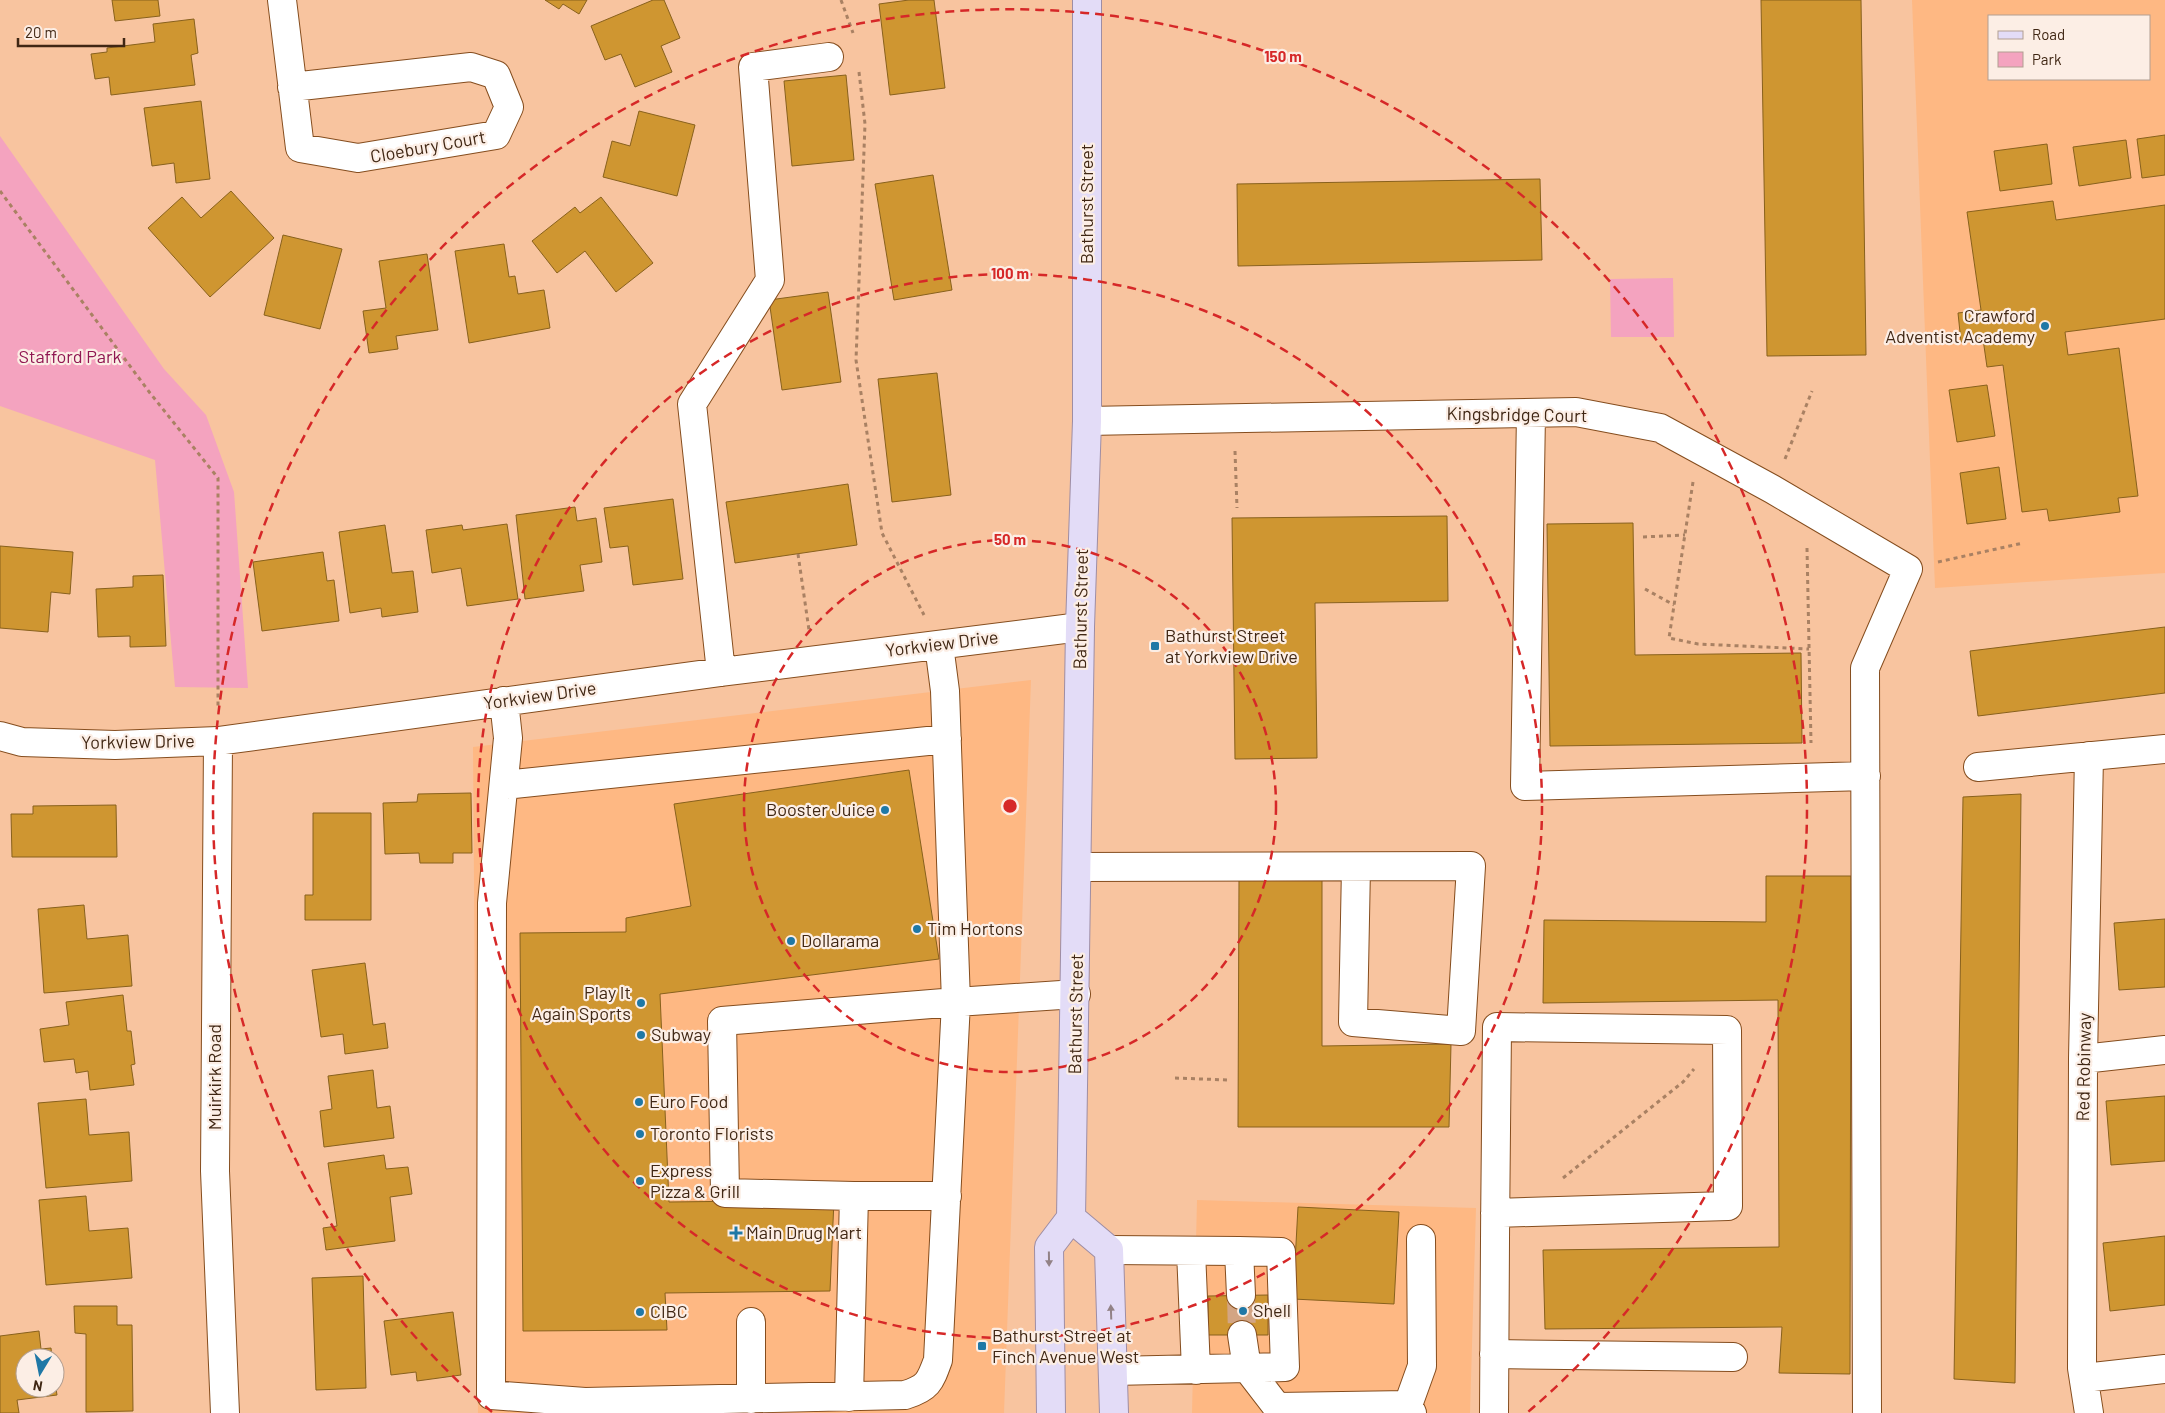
<svg xmlns="http://www.w3.org/2000/svg" width="2165" height="1413" viewBox="0 0 2165 1413" font-family="Barlow,sans-serif">
	<rect width="100%" height="100%" fill="#f8c49f"/>
	<path fill="#feb883" fill-rule="evenodd" d="M1912,0H2165V573L1935,588ZM1989,16H2149V79H1989Z
		M1031,680L1004,1413H478L473,747Z
		M1197,1200L1476,1208L1470,1413H1192Z"/>
	<path fill="#f4a3bf" d="M0,136L164,369L206,415L234,492L248,688L175,687L155,460L0,406Z
		M1673,278L1674,337H1611L1610,279Z"/>
	<path fill="#cf9631" stroke="#88611d" d="M112,0H158L160,16L115,21Z
		M545,0H587L579,14L563,4L559,9Z
		M653,0H664L680,38L661,46L672,72L635,87L621,54L605,60L591,26Z
		M909,0H934L945,88L890,95L879,4Z
		M1761,0H1861L1866,355L1767,356Z
		M194,19L198,53L191,55L195,85L111,95L109,77L95,79L91,54L107,52V48L155,42L153,24Z
		M846,75L854,160L792,166L784,81Z
		M201,101L210,179L176,183L174,163L152,166L144,108Z
		M639,111L695,125L677,196L603,177L612,141L630,146Z
		M2165,135V175L2142,178L2137,139Z
		M2126,140L2131,178L2079,186L2073,147Z
		M2047,144L2052,184L2000,191L1994,151Z
		M933,175L952,290L894,300L875,184Z
		M1540,179L1542,260L1238,266L1237,184Z
		M231,191L274,238L210,297L148,228L182,197L201,218Z
		M601,197L653,263L616,292L585,251L557,273L532,241L575,207L580,213Z
		M2053,201L2056,220L2165,205V319L2065,332L2068,355L2119,348L2138,496L2118,498L2120,512L2049,521L2047,509L2022,512L2003,365L1987,367L1983,339L1961,342L1958,313L1981,310L1967,212Z
		M283,235L342,249L320,329L264,315Z
		M504,244L509,277L515,276L518,294L544,290L550,328L469,343L455,251Z
		M427,254L438,330L396,336L398,349L369,353L363,311L386,308L379,261Z
		M828,292L841,382L782,390L769,300Z
		M937,373L951,495L892,502L878,379Z
		M1987,385L1995,436L1957,442L1949,390Z
		M1999,467L2006,519L1967,524L1960,473Z
		M848,484L857,545L735,563L726,502Z
		M673,499L683,579L633,585L628,546L610,548L604,508Z
		M575,507L577,521L596,518L602,562L580,565L584,591L525,599L516,515Z
		M1447,516L1448,601L1315,603L1317,758L1235,759L1232,518Z
		M1633,523L1635,655L1801,653L1802,743L1550,746L1547,524Z
		M507,524L518,599L467,606L461,568L432,573L426,530L462,525L463,530Z
		M385,525L392,573L413,571L418,612L382,617L381,608L350,613L339,532Z
		M0,546L73,552L70,594L51,592L48,632L0,628Z
		M323,552L327,581L334,580L339,621L262,631L253,562Z
		M163,575L166,646L130,647V636L98,637L96,589L133,587V576Z
		M2165,627V693L1978,716L1970,651Z
		M909,770L939,959L660,994L669,1202L834,1200L830,1291L665,1293L667,1330L523,1331L520,933L626,932V918L691,906L674,804Z
		M471,793L472,853H453V863H420L419,853L385,854L383,803L417,802L418,794Z
		M2021,794L2015,1383L1954,1379L1963,797Z
		M116,805L117,857H12L11,814H33V806Z
		M313,813H371V920H305V895H313Z
		M1239,876L1322,877V1046L1451,1044L1449,1127H1238Z
		M1766,876H1851L1850,1374L1779,1373L1782,1327L1545,1329L1543,1250L1779,1247L1778,1000L1543,1003L1544,920L1766,922Z
		M84,905L87,939L128,935L132,986L44,993L38,909Z
		M2165,919V987L2119,990L2114,923Z
		M365,963L373,1025L385,1023L388,1048L345,1054L343,1034L321,1037L312,970Z
		M123,995L127,1031H131L135,1064L131,1065L134,1085L90,1090L88,1071L76,1073L74,1059L44,1062L40,1029L69,1025L66,1002Z
		M373,1070L377,1108L390,1106L394,1138L324,1147L320,1111L332,1109L328,1076Z
		M2165,1096V1161L2111,1165L2106,1101Z
		M86,1099L89,1135L129,1132L132,1181L46,1188L38,1103Z
		M384,1155L386,1169L408,1167L412,1194L390,1197L395,1241L326,1250L323,1228L337,1226L328,1163Z
		M86,1196L89,1231L128,1228L132,1278L46,1285L39,1200Z
		M1298,1207L1399,1212L1394,1304L1293,1299Z
		M2165,1236V1305L2110,1311L2103,1243Z
		M363,1276L366,1388L316,1390L312,1278Z
		M1268,1295V1335H1208V1296Z
		M74,1306H117V1325H132L133,1411L86,1412V1334L75,1333Z
		M453,1312L461,1375L417,1381L416,1372L391,1375L384,1321Z
		M39,1331L41,1349L51,1348L52,1358H25V1388H55V1382L57,1395L17,1400L19,1413H0V1336Z"/>
	<g fill="none" stroke-linecap="round" stroke-linejoin="round">
		<path stroke="#d3a583" stroke-width="28" stroke-dasharray="28 14" stroke-linecap="butt" d="M1241,1295L1242,1335"/>
		<defs>
			<path id="minor" d="M282,0L300,148L358,158L496,135L509,107L496,75L471,67L292,87
				M1531,413L1525,786L1866,776
				M1087,421L1576,412L1660,428L1772,489L1908,569L1865,668L1867,1413
				M721,672L692,404L770,280L753,67L829,57
				M504,701L508,738L492,903L491,1395L585,1402V1413
				M0,736L22,742L115,745L218,741L721,672L1080,627
				M218,741L215,1171L225,1413
				M2089,756L2083,1059L2082,1368L2089,1413
				M1978,767L2165,749
				M504,785L947,739
				M1078,867L1471,866L1461,1031L1353,1022L1356,867
				M2083,1059L2165,1050
				M854,1196H947
				M1109,1250L1239,1251L1241,1295
				M1191,1251L1196,1370
				M1239,1251L1281,1252L1285,1367L1247,1368
				M1494,1354L1733,1357
				M1247,1368L1277,1407L1408,1405L1412,1413
				M1113,1371L1247,1368L1242,1335
				M2084,1378L2165,1369
				M849,1397L854,1196L725,1193L722,1021L956,1002L945,691L939,645
				M751,1399V1322
				M585,1402L905,1395C928,1388 930,1382 938,1360L956,1002L1076,994
				M1408,1405L1422,1366L1421,1239
				M1494,1413C1494,1284 1496,1156 1497,1027L1727,1030L1728,1206L1495,1213"/>
			<path id="major" d="M1071,1218L1109,1250L1114,1413
				M1051,1413L1049,1247L1071,1218L1080,627L1087,421V0"/>
		</defs>
		<use href="#minor" stroke="#854d1e" stroke-width="30"/>
		<use href="#major" stroke="#9e8da4" stroke-width="30"/>
		<path stroke="#a98163" stroke-width="3" stroke-dasharray="4 4" stroke-linecap="butt" d="M841,0L853,33
			M859,72L865,124L856,360L882,533L924,615
			M0,191L150,393L218,478V709
			M1235,451L1237,508
			M1785,459L1812,391
			M1693,482L1669,638L1698,644L1809,649
			M1643,537L1685,535
			M1807,548L1811,743
			M798,554L809,630
			M1938,562L2023,543
			M1645,589L1674,605
			M1175,1078L1228,1080
			M1563,1178L1683,1082L1694,1069"/>
		<use href="#minor" stroke="#fff" stroke-width="28"/>
		<use href="#major" stroke="#e3dcf7" stroke-width="28"/>
	</g>
	<defs><path id="oneway-solid" d="M-6-.8H1V-3.2L6.5 0L1 3.2V.8H-6Z" transform="scale(1.25)"/></defs>
	<g fill="#928286">
		<use href="#oneway-solid" transform="translate(1049 1259) rotate(89)"/>
		<use href="#oneway-solid" transform="translate(1111 1312) rotate(-92)"/>
	</g>
	<g fill="none" stroke="#d62828" stroke-width="2.5" stroke-dasharray="9 6">
		<circle cx="1010" cy="806" r="266"/>
		<circle cx="1010" cy="806" r="532"/>
		<path d="M492 1412A797 797 0 1 1 1528 1412"/>
	</g>
	<g fill="#1f78a6" stroke="#fceee5" stroke-width="2">
		<circle cx="2045" cy="326" r="5"/>
		<rect x="1150" y="641" width="10" height="10" rx="2.5"/>
		<circle cx="885" cy="810" r="5"/>
		<circle cx="917" cy="929" r="5"/>
		<circle cx="791" cy="941" r="5"/>
		<circle cx="641" cy="1003" r="5"/>
		<circle cx="641" cy="1035" r="5"/>
		<circle cx="639" cy="1102" r="5"/>
		<circle cx="640" cy="1134" r="5"/>
		<circle cx="640" cy="1181" r="5"/>
		<path d="M733.5 1225.5h5v5h5v5h-5v5h-5v-5h-5v-5h5z"/>
		<circle cx="1243" cy="1311" r="5"/>
		<circle cx="640" cy="1312" r="5"/>
		<rect x="977" y="1341" width="10" height="10" rx="2.5"/>
	</g>
	<g text-anchor="middle" stroke-width="4.5" stroke-linejoin="round" paint-order="stroke">
		<g font-size="18" fill="#402714" stroke="#fceee5">
			<text transform="translate(428 147) rotate(-10)" y="6">Cloebury Court</text>
			<text transform="translate(1087 204) rotate(-90)" y="6">Bathurst Street</text>
			<text transform="translate(1517 415) rotate(1)" y="6">Kingsbridge Court</text>
			<text transform="translate(1081 609) rotate(-89)" y="6">Bathurst Street</text>
			<text transform="translate(942 644) rotate(-7)" y="6">Yorkview Drive</text>
			<text transform="translate(540 696) rotate(-8)" y="6">Yorkview Drive</text>
			<text transform="translate(138 742) rotate(-1)" y="6">Yorkview Drive</text>
			<text transform="translate(1076 1014) rotate(-89)" y="6">Bathurst Street</text>
			<text transform="translate(2084 1067) rotate(-89)" y="6">Red Robinway</text>
			<text transform="translate(215 1077) rotate(-90)" y="6">Muirkirk Road</text>
		</g>
		<g font-size="18" fill="#402714" stroke="#fceee5" text-anchor="start">
			<text x="2035" y="322" text-anchor="end">Crawford<tspan x="2035" dy="21">Adventist Academy</tspan></text>
			<text x="1165" y="642">Bathurst Street<tspan x="1165" dy="21">at Yorkview Drive</tspan></text>
			<text x="875" y="816" text-anchor="end">Booster Juice</text>
			<text x="927" y="935">Tim Hortons</text>
			<text x="801" y="947">Dollarama</text>
			<text x="631" y="999" text-anchor="end">Play It<tspan x="631" dy="21">Again Sports</tspan></text>
			<text x="651" y="1041">Subway</text>
			<text x="649" y="1108">Euro Food</text>
			<text x="650" y="1140">Toronto Florists</text>
			<text x="650" y="1177">Express<tspan x="650" dy="21">Pizza &amp; Grill</tspan></text>
			<text x="746" y="1239">Main Drug Mart</text>
			<text x="1253" y="1317">Shell</text>
			<text x="650" y="1318">CIBC</text>
			<text x="992" y="1342">Bathurst Street at<tspan x="992" dy="21">Finch Avenue West</tspan></text>
		</g>
		<g font-size="18" fill="#901752" stroke="#fceee5">
			<text x="70" y="363">Stafford Park</text>
		</g>
	</g>
	<circle cx="1010" cy="806" r="8" fill="#d62828" stroke="#fceee5" stroke-width="2.5"/>
	<g font-size="15" text-anchor="middle" font-weight="bold" fill="#d62828" stroke="#fceee5" stroke-width="4.5" stroke-linejoin="round" paint-order="stroke">
		<text x="1283" y="62">150 m</text>
		<text x="1010" y="279">100 m</text>
		<text x="1010" y="545">50 m</text>
	</g>
	<rect x="1988" y="15" width="162" height="65" fill="#fceee5" stroke="#b19e91"/>
	<rect x="1998" y="31" width="25" height="8" fill="#e3dcf7" stroke="#b19e91"/>
	<text x="2032" y="40" font-size="15" fill="#402714">Road</text>
	<rect x="1998" y="52" width="25" height="15" fill="#f4a3bf" stroke="#b19e91"/>
	<text x="2032" y="65" font-size="15" fill="#402714">Park</text>
	<g transform="translate(40 1373) rotate(190)"><circle r="24" fill="#fceee5" stroke="#b19e91"/>
	<path d="M0-4L9 19L0 12L-9 19Z" fill="#1f78a6"/>
	<text y="-8" font-size="14" font-weight="bold" text-anchor="middle" fill="#402714">N</text>
	</g>
	<path d="M18 38v8h106v-8" fill="none" stroke="#402714" stroke-width="2.5"/>
	<text x="25" y="38" font-size="15" fill="#402714" stroke="#fceee5" stroke-width="4" paint-order="stroke">20 m</text>
</svg>
